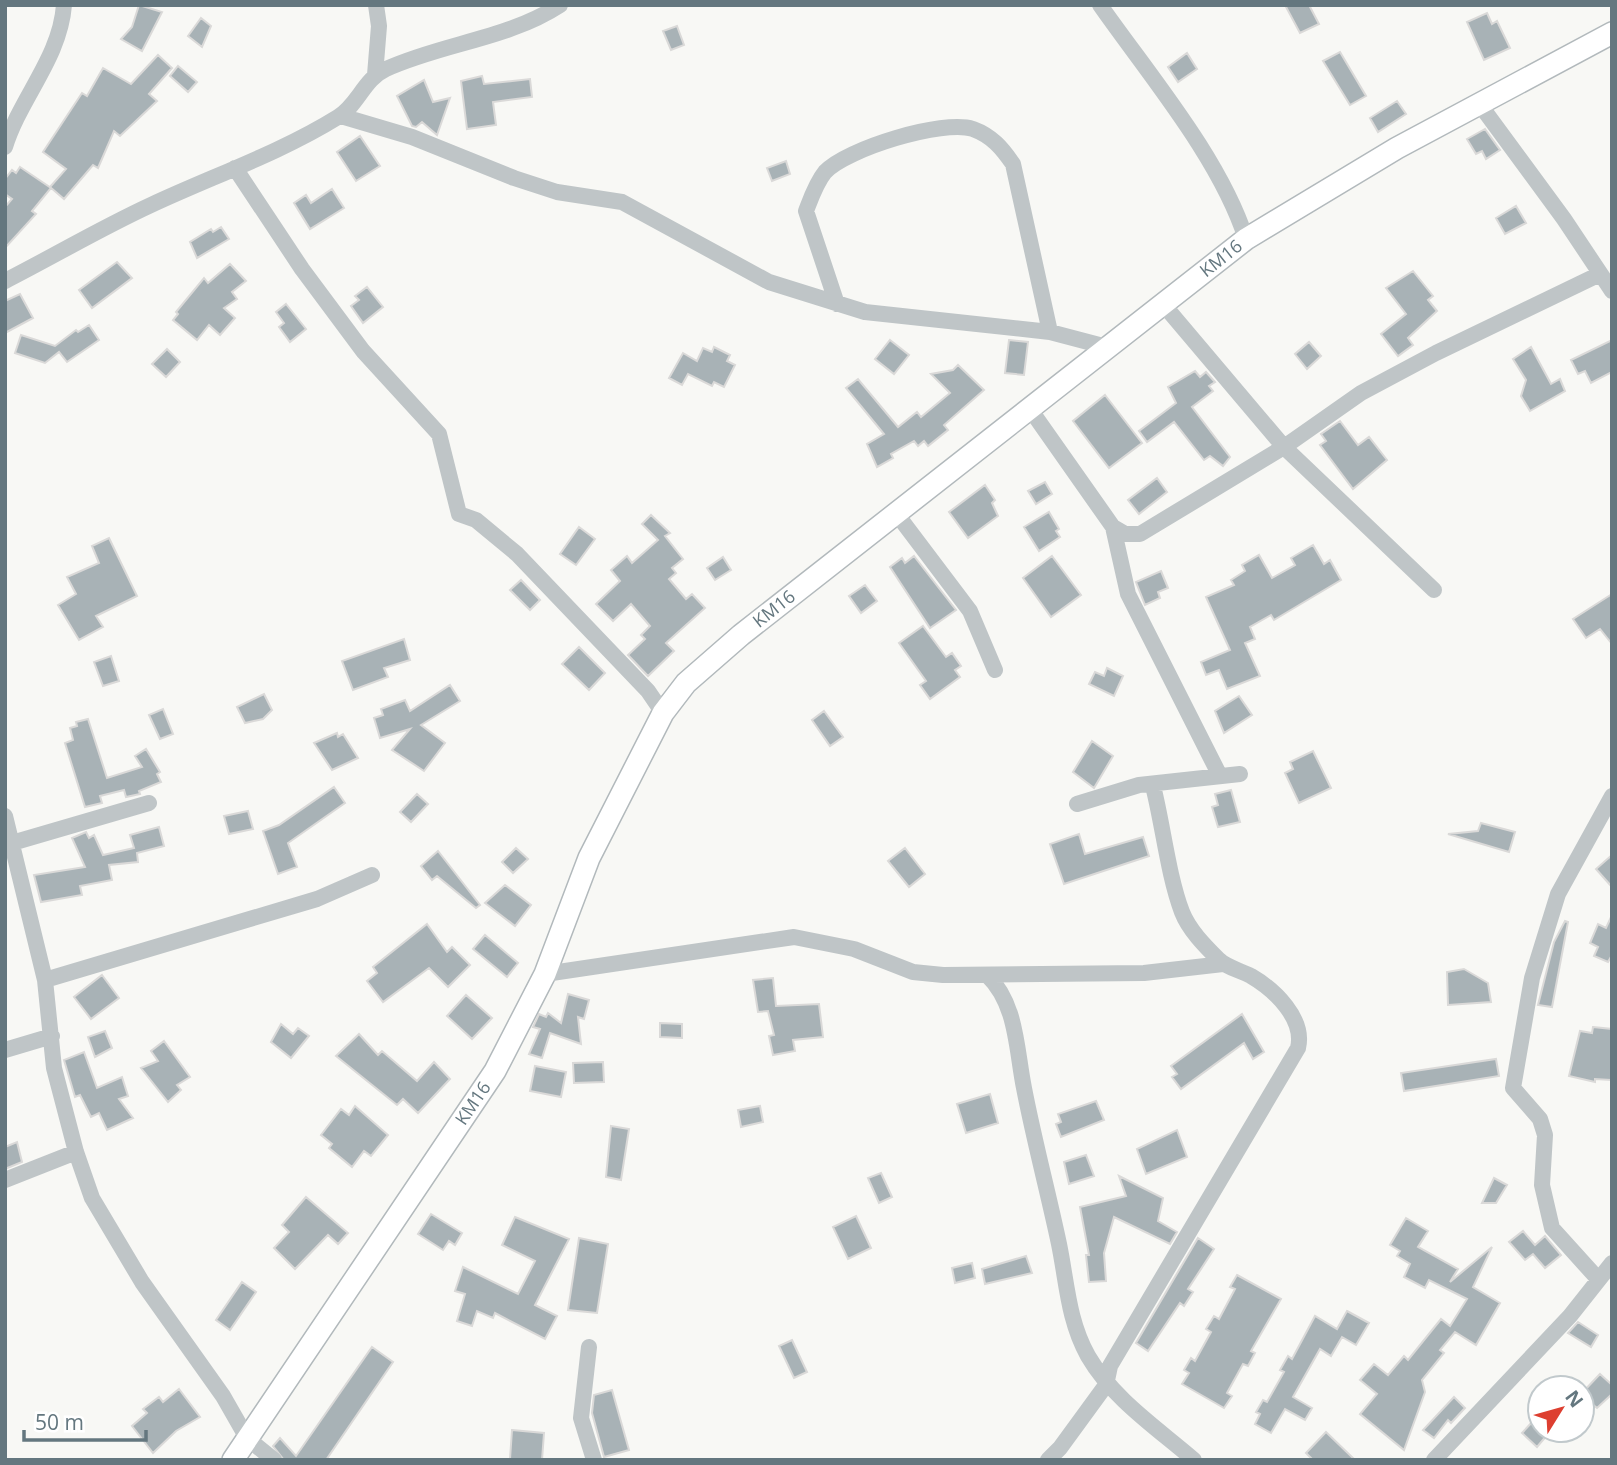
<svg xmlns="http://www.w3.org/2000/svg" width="1617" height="1465" viewBox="0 0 1617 1465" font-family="'Open Sans',sans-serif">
	<rect width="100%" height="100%" fill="#f8f8f5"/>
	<path fill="#a8b2b6" stroke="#dad9d8" stroke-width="2" d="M139,5L162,12L142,51L121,39L132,27Z
		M1285,5H1309L1319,24L1300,33Z
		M1487,13L1492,24L1497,21L1510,48L1484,60L1467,22Z
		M201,18L211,26L202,47L188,36Z
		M677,26L684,45L671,50L663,31Z
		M1340,52L1366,96L1350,105L1323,61Z
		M1187,53L1197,69L1178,82L1168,67Z
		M158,55L172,68L149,94L157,101L120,136L114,131L98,168L93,165L64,199L50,187L66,169L43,152L82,93L87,96L103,68L131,84Z
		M178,66L197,82L188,92L170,76Z
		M482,76L484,84L530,79L532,97L493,102L496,125L467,129L461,81Z
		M424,80L433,102L450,98L437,135L422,122L416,127L412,126L397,96Z
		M1397,101L1406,114L1378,132L1370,118Z
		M1485,129L1500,150L1486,159L1482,151L1476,154L1467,139Z
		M360,136L380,166L356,181L337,152Z
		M786,161L790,174L772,181L767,168Z
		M20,167L51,188L32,211L36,214L5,248V207L12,199L5,194V179L12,170L16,173Z
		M332,189L344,208L310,229L294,203L306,195L311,203Z
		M1516,206L1526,223L1505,234L1496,218Z
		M221,227L229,239L197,258L190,242L211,229L213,232Z
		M117,262L132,278L92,308L79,290Z
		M230,264L246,281L232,292L237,299L224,308L235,318L220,335L209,325L197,340L173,320L178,314L176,312L204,278L208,283Z
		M1413,271L1433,296L1428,300L1437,311L1408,338L1413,345L1398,356L1381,334L1406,314L1386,288Z
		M367,287L383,307L363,323L351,306L359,300L355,296Z
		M20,294L33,318L5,333V301Z
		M286,304L306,329L290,342L279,327L284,323L276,312Z
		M89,325L99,340L67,362L59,352L45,363L15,353L21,335L55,346L76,330L78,332Z
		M890,340L909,355L894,374L875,359Z
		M1009,340L1028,342L1024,375L1005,373Z
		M1612,340V372L1591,383L1585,371L1578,374L1571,360Z
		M1309,342L1321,356L1307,369L1295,354Z
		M714,347L730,355L727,361L735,365L724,387L714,382L712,386L688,374L682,385L669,378L683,353L697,361L703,348L712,352Z
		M1531,347L1551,384L1560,379L1565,391L1530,411L1521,396L1526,380L1513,359Z
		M167,349L180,362L166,377L152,364Z
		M958,365L984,390L944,425L948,430L928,446L924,441L918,446L914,441L891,454L893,458L877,467L867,444L884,434L846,388L858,379L898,427L917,412L921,417L950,393L931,374L953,370Z
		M1195,371L1200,377L1206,372L1215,382L1209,386L1213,391L1192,407L1230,457L1223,466L1210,456L1204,460L1174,422L1147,442L1139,431L1176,403L1168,387Z
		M1105,395L1142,443L1109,468L1073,421Z
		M1340,421L1358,445L1369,437L1387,460L1353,489L1320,445L1326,441L1321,434Z
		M1157,478L1167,492L1139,514L1128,500Z
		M1045,482L1052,494L1036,504L1028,491Z
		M985,485L995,500L992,503L998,516L968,538L949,512Z
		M1049,512L1059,529L1056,531L1060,537L1039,551L1024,527Z
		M651,515L670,533L665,536L683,559L672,568L676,573L669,579L686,599L692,594L705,608L666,643L674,651L648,676L628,655L645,639L641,635L650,626L631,604L613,621L596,604L620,581L611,570L627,556L632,563L658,540L642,524Z
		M579,527L595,539L576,565L560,554Z
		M109,538L137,596L96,616L103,627L79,640L58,605L76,594L67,577L99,563L92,546Z
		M1313,545L1324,564L1330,560L1341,580L1274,620L1271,615L1250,627L1255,639L1245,643L1260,676L1227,689L1219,670L1206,675L1201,662L1230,650L1206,597L1234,585L1231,580L1245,571L1242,565L1259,555L1272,578L1295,565L1291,558Z
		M914,556L956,610L930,628L890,567L902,558L905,563Z
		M1052,556L1081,595L1051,617L1023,578Z
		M723,557L731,570L715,580L707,568Z
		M1161,571L1168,588L1158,592L1160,598L1145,605L1136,582Z
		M521,580L540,600L530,610L510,590Z
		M865,585L877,601L861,613L849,596Z
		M1612,594V644L1600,629L1586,638L1573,619Z
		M923,626L946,657L952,653L961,666L955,670L960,677L930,699L920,685L926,681L899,643Z
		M404,639L410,660L384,668L388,677L353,690L342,661Z
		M579,647L605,673L589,690L562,664Z
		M111,656L119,681L103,686L94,662Z
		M1107,668L1123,676L1114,696L1089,684L1095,672L1104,676Z
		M450,685L460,701L421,725L445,743L424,771L392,750L410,729L380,738L374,718L383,715L381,709L405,700L410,711Z
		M264,694L272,710L263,719L245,723L237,707Z
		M1239,696L1252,715L1224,733L1215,711Z
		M163,709L173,734L160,739L149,715Z
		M824,711L843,737L830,746L812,720Z
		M88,719L107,778L142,767L135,756L146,749L160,772L157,774L161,782L139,791L140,794L126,797L124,790L100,796L102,803L85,807L65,743L73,740L70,728L77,726L76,722Z
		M337,733L338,737L343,734L358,758L332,770L314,743Z
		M1092,741L1113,756L1094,788L1073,772Z
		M1313,751L1331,788L1299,803L1285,773L1293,769L1290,762Z
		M334,787L345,803L288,843L297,867L278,874L263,831L279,825Z
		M1231,790L1240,822L1218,827L1212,807L1218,805L1215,794Z
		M417,794L428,804L411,822L400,812Z
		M248,811L253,829L229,834L224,816Z
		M1481,823L1515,832L1509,852L1448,834L1478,831Z
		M159,827L164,846L137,853L138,862L109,865L112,880L80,886L82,895L41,902L34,875L85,867L72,838L86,832L89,838L94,835L103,855L134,848L130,835Z
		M1079,834L1085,854L1143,837L1149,856L1064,884L1050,844Z
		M516,848L528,859L513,873L502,862Z
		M905,848L925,874L909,887L888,861Z
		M438,851L480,905L476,908L437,876L432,880L421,866Z
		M1612,855V887L1596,869Z
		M505,885L531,905L515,926L485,903Z
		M1612,915V955L1608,962L1594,956L1598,947L1590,943L1598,924L1606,928Z
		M1565,921L1568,922L1552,1007L1538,1005L1554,942Z
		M427,924L447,952L452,947L470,965L448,987L429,968L383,1002L367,981L377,973L373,967Z
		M485,935L518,963L507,977L473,949Z
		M1464,969L1488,983L1491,1002L1448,1005L1447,972Z
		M102,975L119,998L91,1019L74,997Z
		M773,978L776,1006L819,1004L823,1037L793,1040L795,1051L773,1055L769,1036L774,1035L768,1011L758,1012L753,980Z
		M568,994L589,1000L584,1019L578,1017L581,1044L550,1033L542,1058L529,1054L540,1029L533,1027L539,1014L546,1017L548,1013L561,1023Z
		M466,995L492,1018L472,1039L447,1016Z
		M1242,1014L1264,1052L1253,1059L1244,1043L1181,1089L1172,1077L1177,1074L1171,1066Z
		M660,1023L682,1024V1038L660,1037Z
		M281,1024L293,1034L298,1028L309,1036L291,1058L271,1042Z
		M1593,1027L1612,1029L1611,1080L1595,1079V1082L1569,1076L1580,1031L1592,1033Z
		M105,1031L112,1048L95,1057L88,1037Z
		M359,1034L378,1055L382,1051L417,1081L434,1062L450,1079L418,1113L403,1099L397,1105L336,1056Z
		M164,1041L190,1077L177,1085L181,1090L168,1102L141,1068L158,1061L151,1051Z
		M84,1052L97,1088L122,1077L128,1096L119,1099L133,1118L107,1130L99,1113L91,1117L80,1095L75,1097L64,1060Z
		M1496,1059L1499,1076L1404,1091L1401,1073Z
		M603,1062L604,1082L574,1083L573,1063Z
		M535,1066L566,1072L561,1097L530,1091Z
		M990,1094L998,1123L966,1133L957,1104Z
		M1096,1101L1104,1120L1061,1137L1056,1124L1061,1122L1058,1114Z
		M355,1106L388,1135L371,1156L364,1151L352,1167L329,1148L332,1144L321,1135L341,1109L349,1115Z
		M760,1106L763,1122L741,1127L738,1110Z
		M611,1126L629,1129L621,1180L606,1177Z
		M1177,1130L1187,1157L1146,1174L1137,1149Z
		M17,1142L22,1162L5,1169V1147Z
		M1086,1155L1094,1176L1069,1184L1064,1162Z
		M881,1173L892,1197L879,1203L868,1178Z
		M1119,1176L1163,1198L1158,1221L1177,1232L1170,1244L1114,1217L1104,1253L1106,1281L1089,1282L1086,1255H1089L1080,1207L1126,1196Z
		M1494,1178L1507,1185L1496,1203H1482Z
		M306,1197L348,1233L338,1244L328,1235L295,1269L274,1248L289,1232L282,1225Z
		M431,1214L462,1233L455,1245L449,1241L443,1250L418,1234Z
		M856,1216L871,1248L848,1259L833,1227Z
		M515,1217L569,1239L535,1305L557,1316L545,1339L495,1313L493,1318L477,1311L472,1326L457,1321L465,1294L455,1291L463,1267L518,1294L535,1261L502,1245Z
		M1406,1218L1428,1231L1418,1247L1458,1269L1450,1282L1492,1247L1473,1287L1500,1303L1476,1345L1455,1332L1440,1350L1444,1353L1422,1380L1425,1392L1404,1450L1360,1414L1377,1394L1360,1380L1374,1364L1388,1375L1404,1356L1408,1360L1441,1319L1450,1326L1467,1299L1429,1280L1425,1288L1404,1277L1410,1264L1397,1256L1400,1251L1390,1245Z
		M1523,1231L1535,1245L1545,1236L1561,1255L1545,1268L1533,1254L1525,1260L1509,1242Z
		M579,1238L608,1244L597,1313L568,1310Z
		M1198,1238L1214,1249L1188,1289L1193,1292L1184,1306L1180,1303L1148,1351L1136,1343Z
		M1026,1256L1032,1273L985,1284L982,1269Z
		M972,1263L975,1278L955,1283L952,1268Z
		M1237,1275L1281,1299L1251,1351L1255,1353L1248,1366L1243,1364L1227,1393L1232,1396L1224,1408L1182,1384L1189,1373L1184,1370L1191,1358L1195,1361L1211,1332L1206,1329L1214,1316L1219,1319L1235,1289L1230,1287Z
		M242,1282L256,1292L230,1330L216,1320Z
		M1347,1311L1369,1323L1356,1345L1342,1337L1331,1356L1320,1349L1293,1397L1312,1408L1305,1420L1285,1409L1271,1433L1255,1424L1260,1414L1256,1412L1263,1400L1267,1402L1284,1372L1280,1370L1288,1356L1292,1359L1315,1316L1337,1329Z
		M1578,1322L1598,1335L1591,1347L1568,1333Z
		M792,1340L807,1372L794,1378L779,1346Z
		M372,1347L393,1362L326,1460H284L273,1446L280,1438L296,1456Z
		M1600,1374L1612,1385V1394L1597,1408L1592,1404L1582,1416V1393Z
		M179,1389L200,1417L176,1431L153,1453L132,1426L147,1413L143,1409L159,1397L163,1402Z
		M612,1390L629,1450L604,1457L592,1413L594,1395Z
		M1454,1397L1465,1408L1451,1423L1448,1420L1434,1438L1423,1430Z
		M1534,1420L1540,1430L1548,1434L1537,1447L1522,1433Z
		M512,1430L544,1433L542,1460L510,1459Z
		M1326,1432L1355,1460H1313L1306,1453Z"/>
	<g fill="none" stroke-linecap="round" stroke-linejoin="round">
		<defs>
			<g id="secondary">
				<path id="s1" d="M233,1460L495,1071L545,974L589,858L663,713L686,683L741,635L1246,239L1397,148L1612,33"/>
			</g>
		</defs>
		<use href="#secondary" stroke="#b2b9bc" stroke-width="24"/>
		<path stroke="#bfc5c7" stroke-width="16" d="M1100,5C1149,75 1220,158 1246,239
			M375,75L379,26L376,5
			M1478,102L1564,219L1612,291
			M341,116L412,137L514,178L557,192L622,202L769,282L865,312L1050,332L1107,347
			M5,147C20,98 60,58 64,5
			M235,168L302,269L363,351L439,434L459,514L476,520L517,554L648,691L663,713
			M5,281C54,256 101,228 151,205C213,176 280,153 338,117C358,105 364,79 386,69C443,43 508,39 560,5
			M837,304L806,211C811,198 816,183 825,172C846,149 943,119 973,129C992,136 1002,148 1013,164L1050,332
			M1163,304L1284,447L1434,590
			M1030,409L1113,527L1125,534H1140L1284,447L1361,393L1436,353L1600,274
			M896,513L970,611L995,670
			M1113,527L1128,594L1220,776
			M1077,804L1139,785L1240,774
			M5,816L45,980L54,1068L76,1152L92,1198L142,1282L223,1396L247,1438L274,1460
			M12,843L149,803
			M545,974L794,937L854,949L913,972L943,975L1144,973L1223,964
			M987,975C1017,1004 1016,1048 1024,1088C1034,1140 1048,1192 1059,1244C1067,1283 1068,1320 1088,1356C1113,1399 1157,1428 1194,1460
			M45,980L317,899L372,875
			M5,1050L52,1036
			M5,1180L76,1152
			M1598,1279L1552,1228L1542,1185L1545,1135L1540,1119L1513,1088L1532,978L1558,894L1612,796
			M589,1347L581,1418L594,1460
			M1048,1460L1060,1448L1106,1385L1110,1366L1298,1048C1305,1019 1275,990 1251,976C1240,970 1227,968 1218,959C1205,946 1189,930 1182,912C1168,875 1163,825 1153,786
			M1434,1460L1570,1316L1612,1263"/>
		<use href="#secondary" stroke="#fff" stroke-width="21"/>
	</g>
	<g text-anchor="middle" stroke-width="7" stroke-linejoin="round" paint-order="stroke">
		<g font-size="18" fill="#64777f" stroke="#fff">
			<text dy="6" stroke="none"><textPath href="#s1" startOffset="1586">KM16</textPath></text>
			<text dy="6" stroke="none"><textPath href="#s1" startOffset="1018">KM16</textPath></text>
			<text dy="6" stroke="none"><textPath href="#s1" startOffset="430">KM16</textPath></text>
		</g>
	</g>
	<rect width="1617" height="1465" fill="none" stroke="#64777f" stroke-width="14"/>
	<g transform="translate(1561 1409) rotate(53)"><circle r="33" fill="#ffffff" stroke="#c1c9cc" stroke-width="2"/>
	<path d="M0-5L12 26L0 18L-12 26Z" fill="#dd3f30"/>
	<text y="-10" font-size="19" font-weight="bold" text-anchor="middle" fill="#64777f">N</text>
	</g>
	<path d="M24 1430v10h122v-10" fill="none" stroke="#64777f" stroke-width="3.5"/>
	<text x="35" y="1430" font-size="21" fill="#64777f" stroke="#ffffff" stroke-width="5" paint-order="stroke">50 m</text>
</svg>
